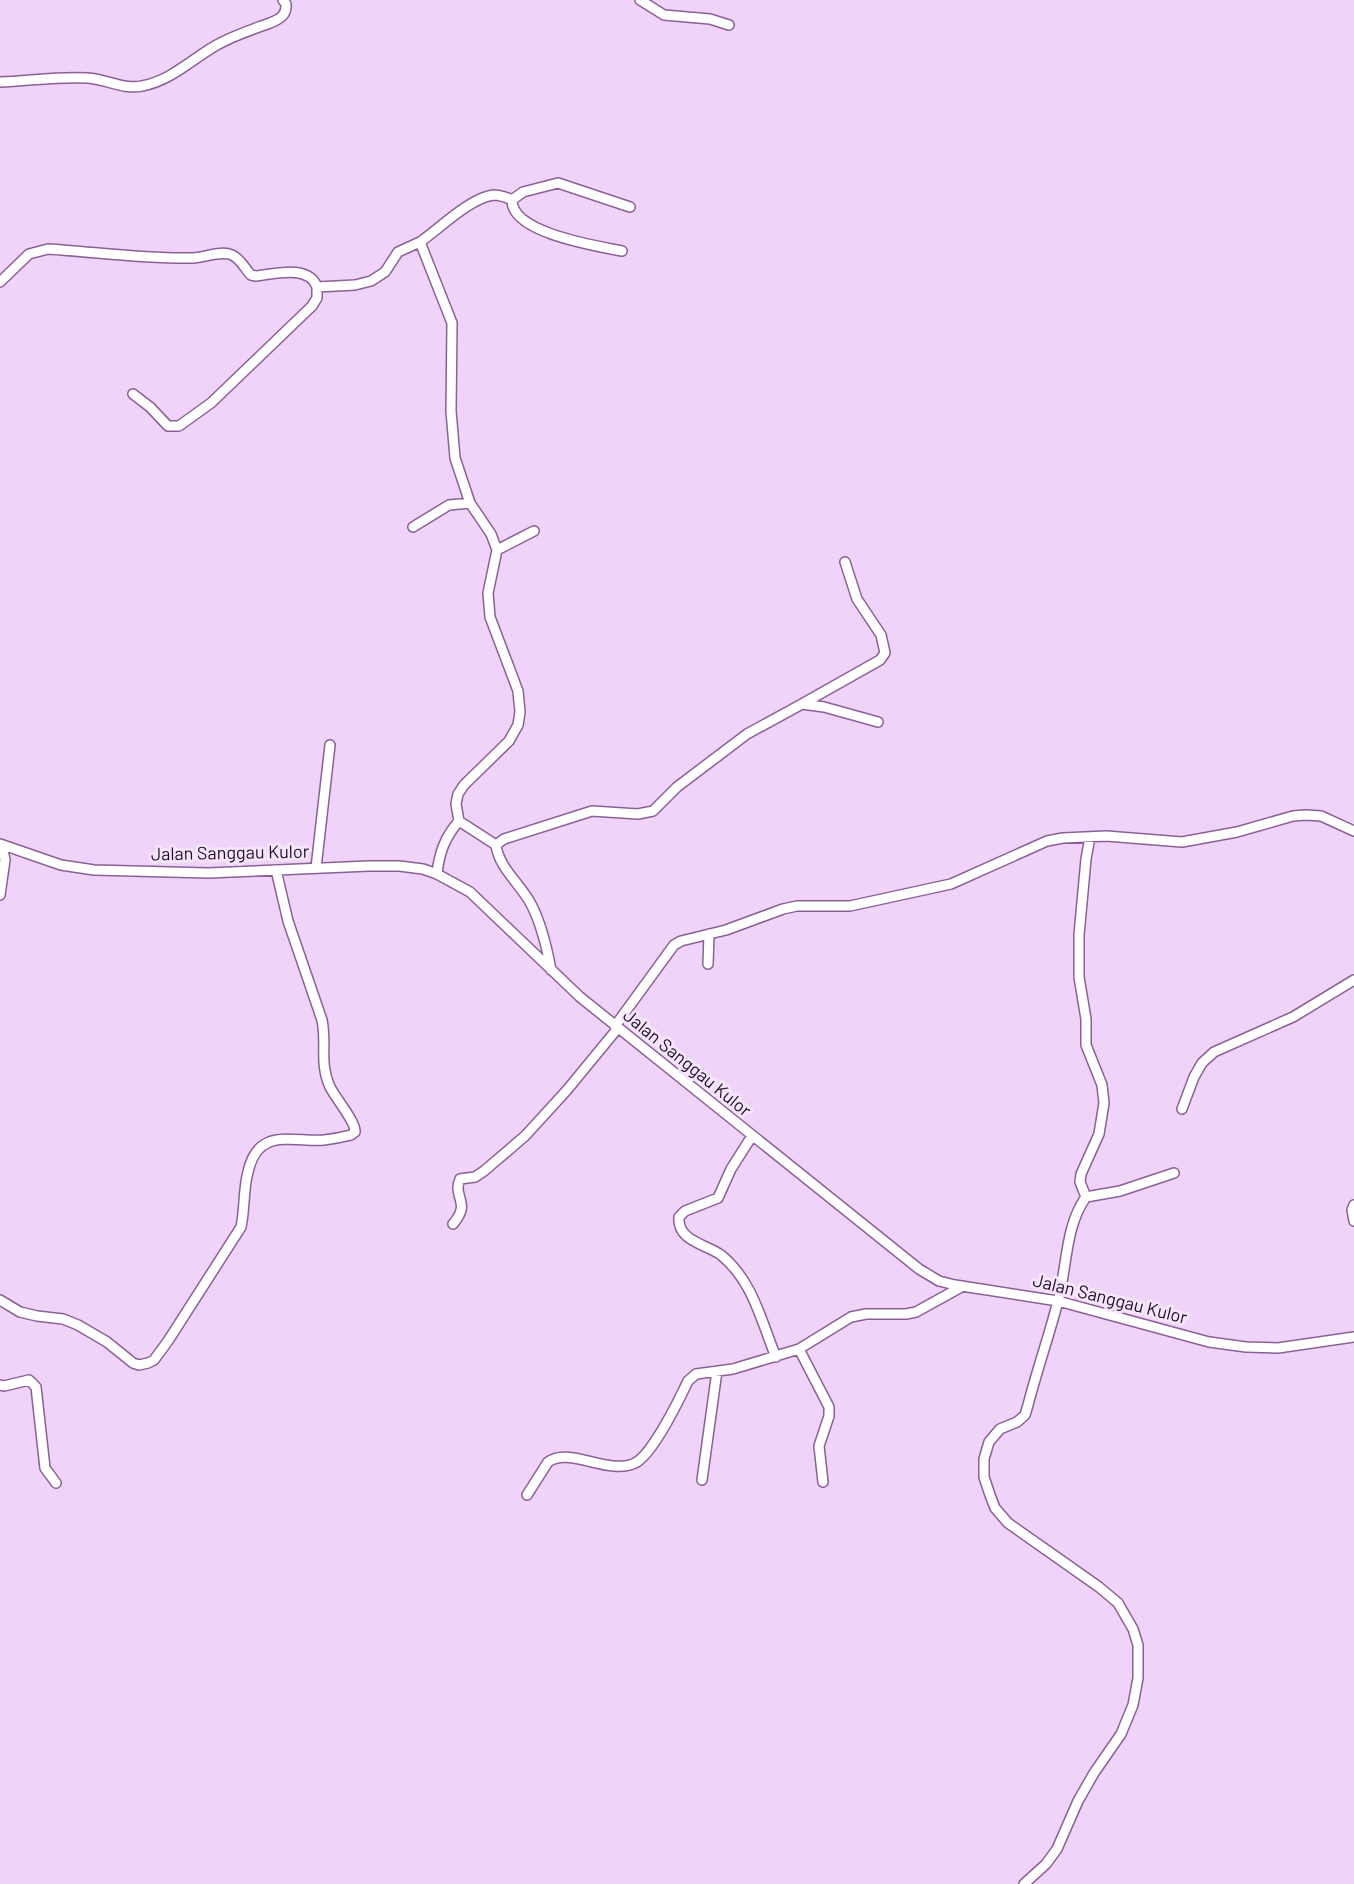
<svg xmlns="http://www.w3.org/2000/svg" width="1354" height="1884" viewBox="0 0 1354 1884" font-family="Barlow,sans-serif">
	<rect width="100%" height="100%" fill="#efd3f8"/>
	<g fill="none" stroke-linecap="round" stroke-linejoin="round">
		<defs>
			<path id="street" d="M640,0L664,15L710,19L729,25
				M0,82C29,81 59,76 88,78C105,79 125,90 142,86C170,81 191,60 215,46C232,36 251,30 270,23C280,19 287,15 286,4L283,0
				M512,200C511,233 597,246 622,251
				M512,200L523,192L558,183L630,207
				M420,242C439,229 470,198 493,195C500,195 506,197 512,200
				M0,282L29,254L48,249C95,252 144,259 191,258C203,258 221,250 232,255C241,259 245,269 251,275L256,276C274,274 309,264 317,287L355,285L371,281L385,272L398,252L420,242L452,323L451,411L455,458L470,503L491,534L497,550L488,593L490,617L518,691L520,712L518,725L509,741L464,785L458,794L456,804L459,821L496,845C499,869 522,885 532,906C542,926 547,948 551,970
				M133,394L150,407L168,426H179L211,403L312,306L317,298V287
				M413,527L449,505L470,503
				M497,550L534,531
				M802,704L880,660L885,653L881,635L857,599L845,562
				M0,844L61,865L94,870L208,873L369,866H399L423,869L437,874L470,892L580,997L919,1269L939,1281L955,1285L1058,1301L1209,1342L1246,1347L1278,1348L1354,1337
				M496,845L504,839L592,811L638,814L653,811L677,787L747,734L802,704L824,707L878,722
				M316,868L330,745
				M437,874C439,853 445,837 459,821
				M0,895L5,860L2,845
				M708,964L709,934
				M615,1026L674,945L681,941L726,930L783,909L797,906H850L951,884L1047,841L1063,838L1106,836L1182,842L1237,832L1293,816L1306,815L1321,816L1354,831
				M1182,1109L1194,1077L1202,1063L1214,1052L1293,1017L1354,980
				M752,1136L731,1169L718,1198L685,1211L679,1217C677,1241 706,1244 721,1255C753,1281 761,1321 776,1357
				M1086,1197L1120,1191L1174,1173
				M1354,1205L1352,1210L1354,1221
				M453,1224C472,1202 452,1198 460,1179L475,1177L484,1171L525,1136L567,1090L618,1028
				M0,1300L20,1312L37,1316L63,1319L78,1325L107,1342L133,1363L139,1365L148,1363L154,1360L168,1341L241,1227C245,1209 243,1190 248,1172C258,1127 291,1142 324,1140C333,1139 343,1137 351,1135L355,1132C356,1122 336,1099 330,1087C319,1063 327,1044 322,1020L288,921L276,870
				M799,1349L829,1407V1416L819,1446L823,1482
				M0,1385L4,1386L29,1380L36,1387L45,1468L56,1483
				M702,1480L717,1371
				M527,1495L548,1462C569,1446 609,1476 635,1463C652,1455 679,1400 688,1381L696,1374L733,1369L799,1349L851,1317L866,1314H906L916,1312L963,1286
				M1024,1884L1046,1864L1057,1849L1078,1801L1094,1773L1121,1734L1133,1705L1138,1678V1645L1133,1629L1118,1603L1099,1587L1008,1523L995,1508L990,1495L984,1477V1459L989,1442L1000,1429L1017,1422L1025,1415L1028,1405C1037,1370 1049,1336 1058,1301C1067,1268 1065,1226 1086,1197L1080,1182L1081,1174L1099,1134L1104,1103L1102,1085L1086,1045V1019L1079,977V935L1086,859L1090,837"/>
		</defs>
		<use href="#street" stroke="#8b6098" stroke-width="12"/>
		<use href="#street" stroke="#fff" stroke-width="9"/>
	</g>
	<g text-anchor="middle" stroke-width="6" stroke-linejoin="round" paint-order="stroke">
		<g font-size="18" fill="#200f25" stroke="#f7e4fd">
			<text transform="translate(230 853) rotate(-1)" y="6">Jalan Sanggau Kulor</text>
			<text transform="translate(687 1063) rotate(39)" y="6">Jalan Sanggau Kulor</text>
			<text transform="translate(1110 1299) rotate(14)" y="6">Jalan Sanggau Kulor</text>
		</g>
	</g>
</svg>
